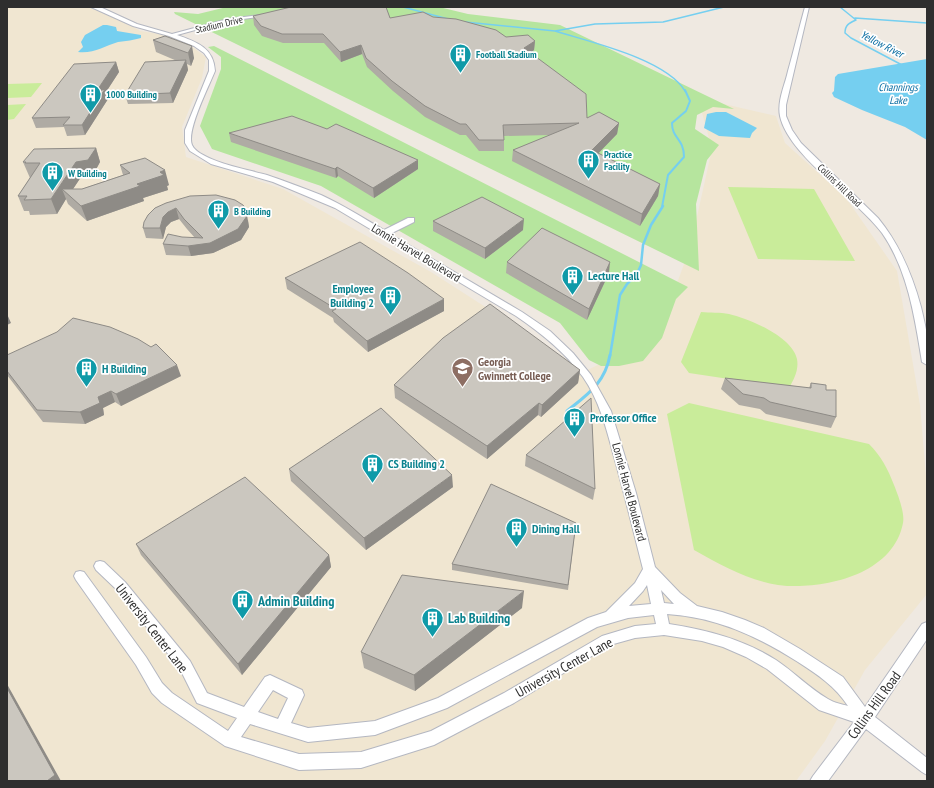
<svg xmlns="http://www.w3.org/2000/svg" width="934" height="788" viewBox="0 0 934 788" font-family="'PT Sans Narrow',sans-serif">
	<rect width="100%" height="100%" fill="#efe9e1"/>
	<path fill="#f0e6d1" d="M7,7H91L106,10L140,31L179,37L206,57L202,78L182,127L186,157L283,189L431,272L537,340L581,373L657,337L690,248L712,149L698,98L776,116L785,143L846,198L897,271L920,405L927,488V594L865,670L825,741L796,781H7Z"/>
	<path fill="#b6e59e" d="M227,7H439L468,14L560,25L734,109L713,107L697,115L695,129L719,145L707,160L696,204L699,271L175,14L174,12L198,14Z
		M214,46L688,287L676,299L662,338L643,361L619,366H601L589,360L560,323L321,186L212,149L200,126L221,69V57L208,47Z"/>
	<path fill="#c9ec9a" d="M42,83L31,97L7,98V84Z
		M26,104L14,119L7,120V105Z
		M728,187L814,189L855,261L758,259Z
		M701,312C710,313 720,312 729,314C749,319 792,336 797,359C799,370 794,379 789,388L689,373L681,362Z
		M689,403L869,444C881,456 888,469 894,485C898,495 905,513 903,523C894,570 837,586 796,586C790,586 784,586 778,585C747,580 721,565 694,550L667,414Z"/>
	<path fill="#75cff0" d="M103,25H107L116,27L117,31L141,35V38C134,40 126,41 118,42C105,46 93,54 78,52L83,47L81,42L85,35Z
		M927,59V140L905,127L862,110L834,97L832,93L834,91L835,77L838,74Z
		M716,112H726L757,128L752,133L750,138L719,136L704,128L707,114Z"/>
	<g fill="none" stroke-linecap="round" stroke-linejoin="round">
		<path stroke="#75cff0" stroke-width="1.5" d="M403,7L448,19
			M840,7L856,20C849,23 845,25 845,33L851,38L902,65
			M855,18L927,23
			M465,22L555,31L595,24L663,22L724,7
			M555,31C590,42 666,59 685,91"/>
		<path stroke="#75cff0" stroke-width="2" d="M662,207L668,175L684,157C684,138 672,139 672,123L686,111L690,101L685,90"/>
		<path stroke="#75cff0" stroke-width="2.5" d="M610,356L620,295L627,284L637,274L641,265L643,245L651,225L663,206"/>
		<path stroke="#75cff0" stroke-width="3" d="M567,411C588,394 605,383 610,355"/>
		<defs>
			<path id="minor" d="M91,7H100L137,24L172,34L228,19L267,14L265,16L228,21L177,35C197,42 214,48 215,71C209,86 186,131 192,145C199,161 250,170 267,175C285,181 303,188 321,195C343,205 363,218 384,230L408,218H414V222L390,234L522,312L550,331L573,353L591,375L611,411L636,493L655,567L680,593L697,606L722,612L745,620L764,628L800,649L843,677L865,707L922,624L927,622V639L875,717L927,758V775L922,772L866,729L828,781H810L813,776L854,722L819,710L767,669L746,657L723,647L702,641L664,635L635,638L610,645L514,703L434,745L361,768L299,770L225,746L162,703L152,693L136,665L76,580L74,576L76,572L80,571L84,572L146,657L162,683L172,693L228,731L237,718L197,703L180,669L117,590L96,570L94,566L96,562L100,561L104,562L125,582L190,661L207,693L244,707L265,677L270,675L302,690L304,695L291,723L308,728L375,721L438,698L588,618L606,612L635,583L643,569C633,530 624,492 613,453C606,427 599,400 583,377C565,352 541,333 516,316L335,208L273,182L211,164L190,151L185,143V130L209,71V60L204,53L194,46L169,36L133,26ZM647,585L651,604L629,606L643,591ZM661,590L674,604L664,603ZM667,614C716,617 757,636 798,662C818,675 835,686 848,706C842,704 834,703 828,699C809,688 794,672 776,660C743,639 707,630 669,624ZM654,615L656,624L635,626L602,636L504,693L431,731L361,752L299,754L241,737L250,724L308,742L375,735L447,708L597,627L628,618ZM273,690L288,698L278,719L258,712Z
				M805,7H809L786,105V116L792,130L801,143L878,218C900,245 912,274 921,307C923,316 926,327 927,337C928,346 927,356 927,365L922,362C915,319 908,270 882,233C857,199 788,155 780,116C777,101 785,85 788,71C794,50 799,28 805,7Z"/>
		</defs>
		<use href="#minor" stroke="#b4b7c1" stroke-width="2"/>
		<use href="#minor" fill="#fff" fill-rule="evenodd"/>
	</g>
	<path fill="#afaba4" d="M289,7H386L390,18L433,17L506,37L535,41L534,50L531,53L587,118L619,123L617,134L598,153L660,184L658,196L640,226L512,161L513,150L550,135L504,136V151H479L466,135H460L425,117L393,91L367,67L362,54L341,62L324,43H283L262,36L254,25L253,16L289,8Z
		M165,36L194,58L191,66L187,64L188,70L173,103L128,104L125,95L177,61L156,52L153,40Z
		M116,62L119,72L106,92L108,99L85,135L67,136L64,127L36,128L32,118Z
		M229,133L418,169L374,198L338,176L336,178L231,142Z
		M96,148L100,162L93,175L81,177L73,189H82L123,175L120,165L169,185L167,186L168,190L143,198L144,201L87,221L68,204L66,199L57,214L30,215L29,211H24L18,196L30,178L23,162Z
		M166,203L248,220L249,227L241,240L213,253L191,256L166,255L163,244L195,238L187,229L179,219L171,222L166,227L163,239L146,238L143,228Z
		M433,221L523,230L485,259L433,231Z
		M507,262L609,273L587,320L506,273Z
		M285,278L444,311L368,352L334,322L333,318L287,289Z
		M7,355L181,376L121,406L115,402L103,408L104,415L85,424L43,422L7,375Z
		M580,370L578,383L541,417L538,415L487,459L395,398L394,385Z
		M725,378L809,388L811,383L826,390L836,417L831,428L766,414L760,409L739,405L721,389Z
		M526,455L595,489L593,500L525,466Z
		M289,469L453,487L366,550L291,481Z
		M576,523L568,590L452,570V564Z
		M136,544L329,555L331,567L242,675L141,555Z
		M522,608L415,691L364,668L361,652Z"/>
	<path fill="#8e8b86" d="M535,41L534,50L524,58V48Z
		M361,45L362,54L341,62L340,52Z
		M192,46L194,58L191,66L188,53Z
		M186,60L188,70L173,103L170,93Z
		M116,62L119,72L106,92L108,99L85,135L82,125L96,92Z
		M619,123L617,134L591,161L592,150Z
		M96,148L100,162L93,175L81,177L69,195L62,189L66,199L57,214L51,199L76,162Z
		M418,160V169L374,198L373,188Z
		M337,167L338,176L336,178L335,169Z
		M165,170L169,185L167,186L168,190L143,198L144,201L87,221L81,206L137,184L160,172Z
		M660,184L658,196L640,226L642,214Z
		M176,208L179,219L171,222L166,227L163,239L160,228L163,217L168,212Z
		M246,209L249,227L241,240L213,253L191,256L188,246L238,229Z
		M524,219L523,230L485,259V248Z
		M610,262L609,273L587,320L589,309Z
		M444,299V311L368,352L367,341Z
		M7,314L11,323L7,325Z
		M177,365L181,376L121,406L116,394Z
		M580,370L578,383L541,417L542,405Z
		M111,391L115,402L103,408L104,415L85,424L80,412L98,397Z
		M539,403L538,415L487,459V446Z
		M452,475L453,487L366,550L364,538Z
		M329,555L331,567L242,675L238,664Z
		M524,591L522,608L415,691L414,675Z
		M7,684L61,781H47L7,688Z"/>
	<path fill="#cbc7bf" stroke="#8e8b86" d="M291,7H386L390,18L423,12L433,17L456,19L496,30L506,37L528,35L535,41L524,48L586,94L587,118L599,112L619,123L592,150L660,184L642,214L513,150L579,123L503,125L504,140H479L466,124H460L425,106L392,81L366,58L361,45L340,52L323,34H282L261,26L253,16Z
		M165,36L192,46L188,53L153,40Z
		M186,60L170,93L125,95L145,62Z
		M116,62L96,92L105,89L82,125H63L70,117L32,118L74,64Z
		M292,116L327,129L336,124L418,160L373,188L337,167L335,169L229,133Z
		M96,148L88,160L76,162L51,199L24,200L27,196H18L40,163H25L26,162H23L34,149Z
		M145,158L165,170L160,172L164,175L137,184L140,186L81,206L62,189H82L130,173L120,165Z
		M216,195L235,200L243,205L246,209L247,216L238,229L210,243L188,246L163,244L168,234L182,237L203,238L184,219L176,208L168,212L163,217L160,228H143L144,222L148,215L155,208L166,203L190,196Z
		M482,197L524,219L485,248L433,221Z
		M542,228L610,262L589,309L507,262Z
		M360,242L408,273L444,299L367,341L332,311L336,309L285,278Z
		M490,304L580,370L542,405L539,403L487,446L394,385L443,338Z
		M73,318L110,327L138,339L151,347L156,344L177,365L116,394L111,391L98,397L100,403L80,412L37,410L7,371V355L57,332Z
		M725,378L811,388V383L826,385V390H836V417L770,402L764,398L743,394Z
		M591,398L595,489L526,455Z
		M381,408L452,475L364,538L289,469Z
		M245,477L329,555L238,664L136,544Z
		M491,484L576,523L568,585L452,564Z
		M402,575L524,591L414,675L361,652Z
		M7,688L55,775L47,781H7Z"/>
	<defs>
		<symbol id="building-pin" viewBox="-11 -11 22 30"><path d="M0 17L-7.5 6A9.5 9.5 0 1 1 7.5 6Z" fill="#0f9aa8" stroke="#fff"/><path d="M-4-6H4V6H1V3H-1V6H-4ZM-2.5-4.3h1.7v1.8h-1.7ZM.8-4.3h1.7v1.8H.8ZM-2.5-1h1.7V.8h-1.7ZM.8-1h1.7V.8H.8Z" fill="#fff"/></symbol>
		<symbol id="university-pin" viewBox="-11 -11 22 30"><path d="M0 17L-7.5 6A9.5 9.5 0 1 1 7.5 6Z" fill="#8d6e63" stroke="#fff"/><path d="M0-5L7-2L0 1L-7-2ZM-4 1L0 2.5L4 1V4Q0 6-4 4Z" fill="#fff"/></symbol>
	</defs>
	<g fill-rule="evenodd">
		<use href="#building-pin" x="448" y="42" width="25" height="34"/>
		<use href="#building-pin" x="78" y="82" width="25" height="34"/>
		<use href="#building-pin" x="576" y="148" width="25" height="34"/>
		<use href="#building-pin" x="40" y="160" width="25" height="34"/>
		<use href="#building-pin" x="206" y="198" width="25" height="34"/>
		<use href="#building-pin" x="560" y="264" width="25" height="34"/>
		<use href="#building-pin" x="378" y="284" width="25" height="34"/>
		<use href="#building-pin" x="74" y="356" width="25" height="34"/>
		<use href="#university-pin" x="450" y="356" width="25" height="34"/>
		<use href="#building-pin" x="562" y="406" width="25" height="34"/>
		<use href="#building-pin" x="360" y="452" width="25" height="34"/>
		<use href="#building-pin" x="504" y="516" width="25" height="34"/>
		<use href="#building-pin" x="230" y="588" width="25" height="34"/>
		<use href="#building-pin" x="420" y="606" width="25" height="34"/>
	</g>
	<g text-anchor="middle" stroke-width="3.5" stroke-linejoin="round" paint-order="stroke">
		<g font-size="10" fill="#2e2e2e" stroke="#fff">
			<text transform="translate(219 24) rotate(-13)" y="4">Stadium Drive</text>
			<text transform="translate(840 185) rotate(44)" y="4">Collins Hill Road</text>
		</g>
		<g font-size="10" font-weight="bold" fill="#0d838f" stroke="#fff" text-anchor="start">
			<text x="476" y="58">Football Stadium</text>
			<text x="106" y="98">1000 Building</text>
			<text x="604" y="158">Practice<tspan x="604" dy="12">Facility</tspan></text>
			<text x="68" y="177">W Building</text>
			<text x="234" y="215">B Building</text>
		</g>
		<g font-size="11" font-style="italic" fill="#0d6fa3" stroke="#fff">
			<text transform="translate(882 44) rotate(27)" y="4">Yellow River</text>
			<text x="898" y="91">Channings<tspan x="898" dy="13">Lake</tspan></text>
		</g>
		<g font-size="12" fill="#2e2e2e" stroke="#fff">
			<text transform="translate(416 253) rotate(31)" y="4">Lonnie Harvel Boulevard</text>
			<text transform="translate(629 492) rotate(75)" y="4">Lonnie Harvel Boulevard</text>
		</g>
		<g font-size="12" font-weight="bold" fill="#0d838f" stroke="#fff" text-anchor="start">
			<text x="588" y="280">Lecture Hall</text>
			<text x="374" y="293" text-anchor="end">Employee<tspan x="374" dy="14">Building 2</tspan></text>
			<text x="102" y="373">H Building</text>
			<text x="590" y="422">Professor Office</text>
			<text x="388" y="468">CS Building 2</text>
			<text x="532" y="533">Dining Hall</text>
		</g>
		<g font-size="12" font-weight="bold" fill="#785e54" stroke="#fff" text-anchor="start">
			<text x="478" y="366">Georgia<tspan x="478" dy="14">Gwinnett College</tspan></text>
		</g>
		<g font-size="14" font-weight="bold" fill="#0d838f" stroke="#fff" text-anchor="start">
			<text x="258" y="606">Admin Building</text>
			<text x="448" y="623">Lab Building</text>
		</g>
		<g font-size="14" fill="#2e2e2e" stroke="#fff">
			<text transform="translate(152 628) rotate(52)" y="5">University Center Lane</text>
			<text transform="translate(564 667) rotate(-29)" y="5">University Center Lane</text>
			<text transform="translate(874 705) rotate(-54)" y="5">Collins Hill Road</text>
		</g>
	</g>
	<rect width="934" height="788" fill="none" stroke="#2e2e2e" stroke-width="16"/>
</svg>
